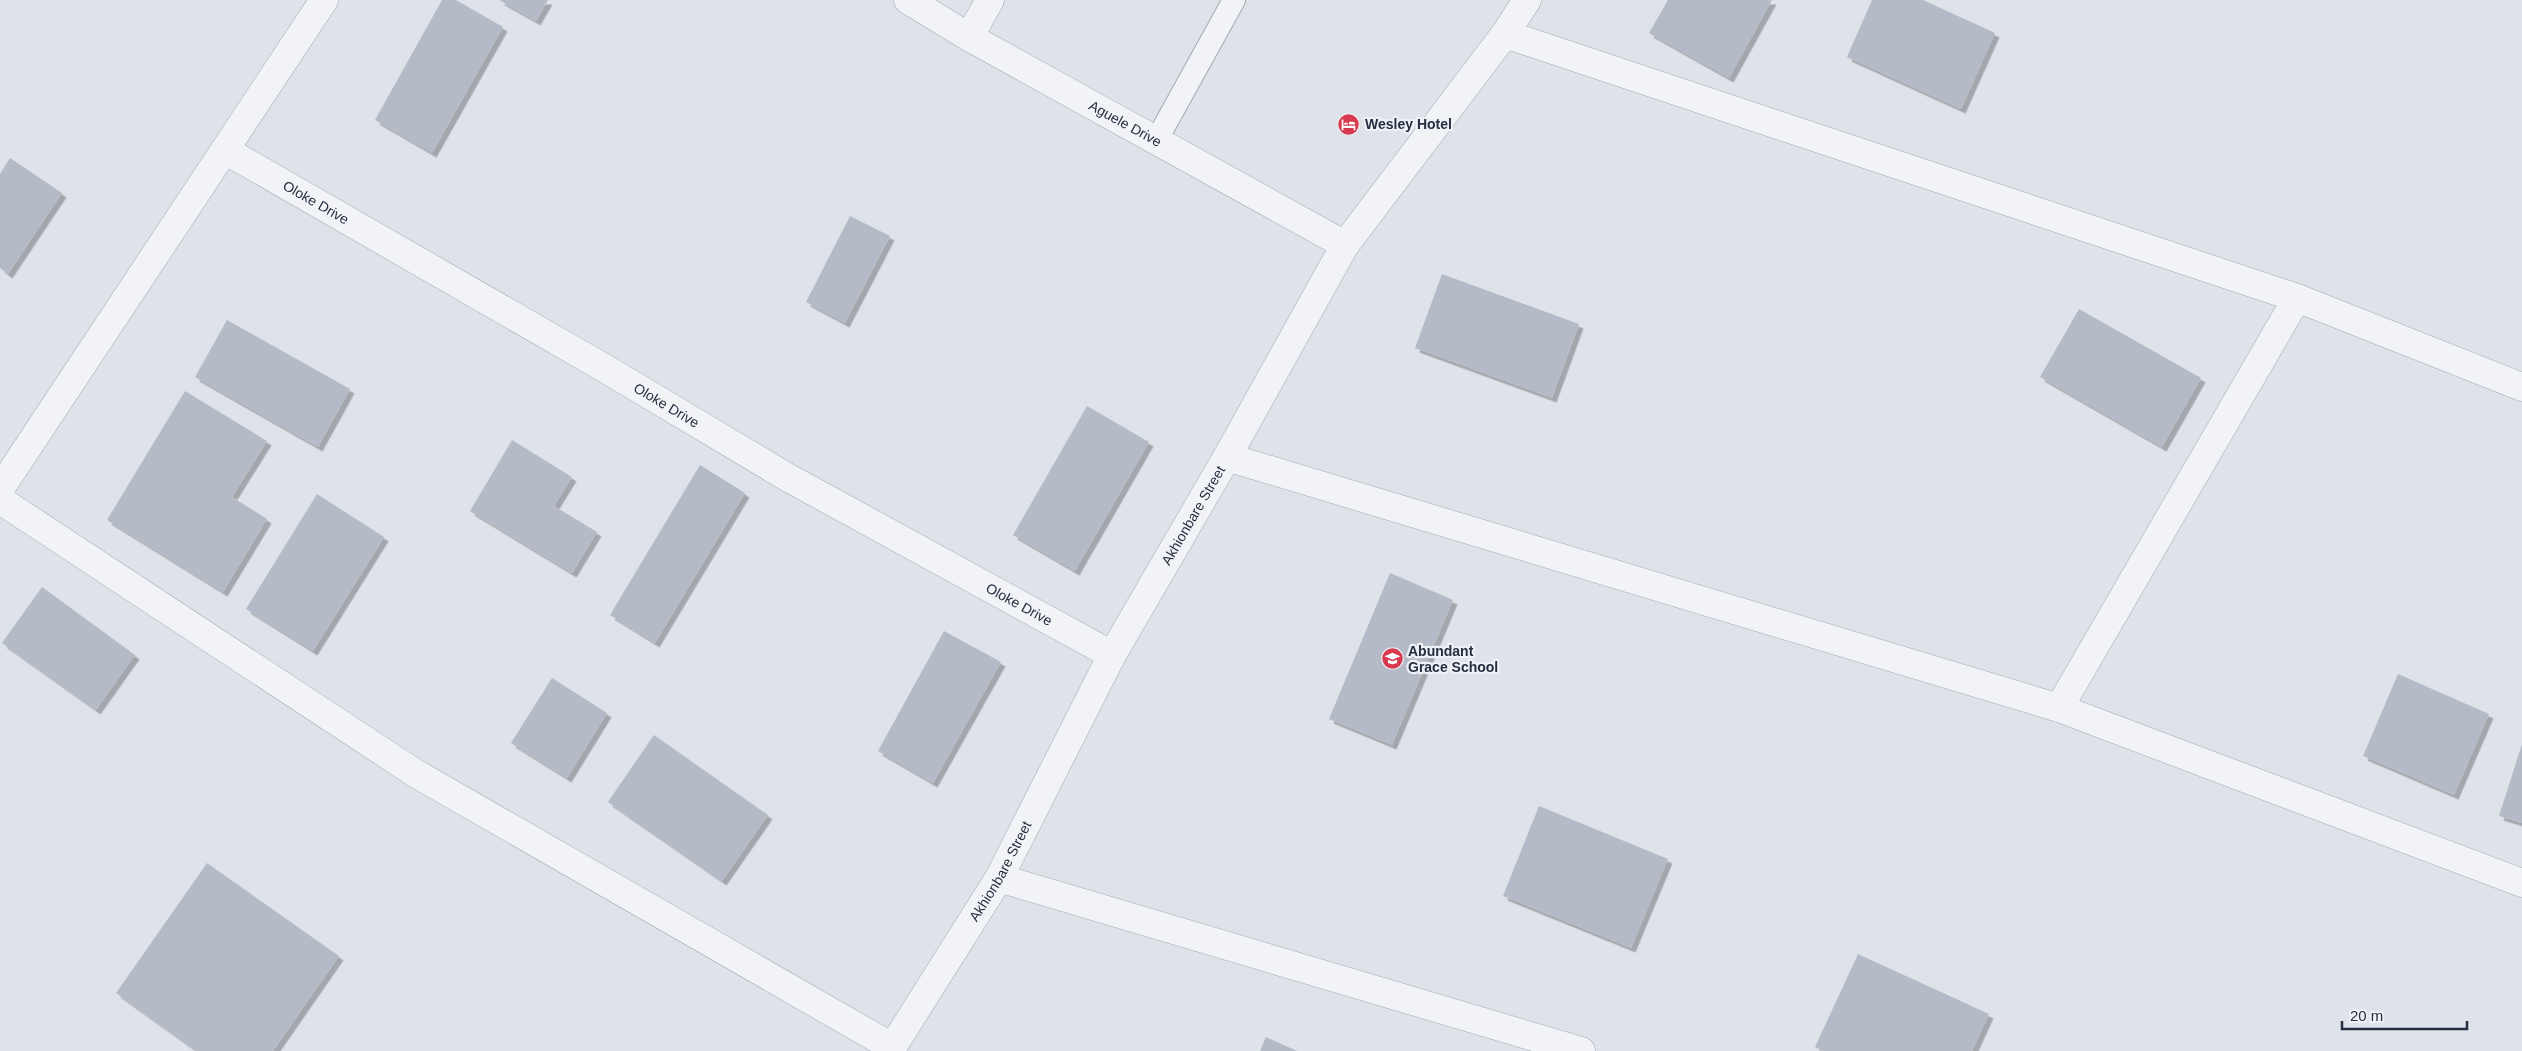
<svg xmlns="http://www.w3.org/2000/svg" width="2522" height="1051" viewBox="0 0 2522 1051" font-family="Arial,sans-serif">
	<defs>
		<filter id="shadow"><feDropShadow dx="4.5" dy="4.5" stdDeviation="0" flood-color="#0004"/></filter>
	</defs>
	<rect width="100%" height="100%" fill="#dee2e9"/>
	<path fill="#b5bbc6" filter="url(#shadow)" d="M442,0H456L503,27L432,153L375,120Z
		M499,0H548L536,21Z
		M1668,0H1772L1729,78L1649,33Z
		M1872,0H1923L1995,33L1961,109L1847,57Z
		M10,158L62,193L8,274L0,268V174Z
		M850,216L890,236L845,323L806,302Z
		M1442,274L1579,324L1552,398L1415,348Z
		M2079,309L2201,378L2162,447L2040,377Z
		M227,320L350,389L318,447L195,377Z
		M185,391L267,441L232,497L267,519L223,592L107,520Z
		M1087,406L1149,442L1075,571L1013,535Z
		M512,440L572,477L554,506L597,532L572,573L470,511Z
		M700,465L745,493L655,643L610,615Z
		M317,494L384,537L313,651L246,609Z
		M1390,573L1453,600L1392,745L1329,719Z
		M42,587L135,655L96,710L2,643Z
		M944,631L1001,662L933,783L878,751Z
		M2398,674L2489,714L2454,795L2363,756Z
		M552,678L607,713L567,778L511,743Z
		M654,735L768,815L722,881L608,802Z
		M2522,744V823L2499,816Z
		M1539,806L1668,859L1631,948L1503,896Z
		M207,863L339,956L273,1051H197L116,993Z
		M1858,954L1989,1014L1972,1051H1823L1815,1047Z
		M1266,1037L1297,1051H1260Z"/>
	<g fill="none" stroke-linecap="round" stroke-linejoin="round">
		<defs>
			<path id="lane" d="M1156,141L1234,0"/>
			<g id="street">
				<path id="s1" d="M908,0L969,37L1345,245"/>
				<path d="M1505,34L2297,298L2522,387"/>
				<path d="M969,37L990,0"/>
				<path id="s2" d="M225,150L606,369L787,477L1112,655"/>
				<path d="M1227,457L2059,708L2522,883"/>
				<path d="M0,489L324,0"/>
				<path d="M0,500L415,773L892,1047"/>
				<path d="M2059,708L2297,298"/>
				<path d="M999,878L1581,1051"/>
				<path id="s3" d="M890,1051L999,878L1112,655L1227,457L1345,245L1505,34L1527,0"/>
			</g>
		</defs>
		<use href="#lane" stroke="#a3a9b3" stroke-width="24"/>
		<use href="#street" stroke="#a3a9b3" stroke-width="29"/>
		<use href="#lane" stroke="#f1f3f7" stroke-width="22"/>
		<use href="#street" stroke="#f1f3f7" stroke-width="28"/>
	</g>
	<defs>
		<symbol id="hotel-disc" viewBox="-11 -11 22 22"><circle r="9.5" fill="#d73a4e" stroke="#eef1f6"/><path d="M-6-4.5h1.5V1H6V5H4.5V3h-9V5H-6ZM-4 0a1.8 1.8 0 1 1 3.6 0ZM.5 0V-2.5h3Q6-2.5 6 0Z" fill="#fff"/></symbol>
		<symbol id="school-disc" viewBox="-11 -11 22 22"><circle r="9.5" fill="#d73a4e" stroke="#eef1f6"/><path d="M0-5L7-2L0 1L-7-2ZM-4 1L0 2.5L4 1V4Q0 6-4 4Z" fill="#fff"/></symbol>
	</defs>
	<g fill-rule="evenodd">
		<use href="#hotel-disc" x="1336" y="112" width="25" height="25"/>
		<use href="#school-disc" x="1380" y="646" width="25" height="25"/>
	</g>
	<g text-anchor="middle" stroke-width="4.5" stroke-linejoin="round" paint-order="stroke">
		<g font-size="14" fill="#262f41" stroke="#eef1f6">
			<text dy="5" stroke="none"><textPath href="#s1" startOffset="250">Aguele Drive</textPath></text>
			<text dy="5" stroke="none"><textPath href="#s2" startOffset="105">Oloke Drive</textPath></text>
			<text dy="5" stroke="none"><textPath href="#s2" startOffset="510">Oloke Drive</textPath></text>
			<text dy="5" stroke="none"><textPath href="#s3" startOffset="616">Akhionbare Street</textPath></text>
			<text dy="5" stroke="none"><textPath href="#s2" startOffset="915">Oloke Drive</textPath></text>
			<text dy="5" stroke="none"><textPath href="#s3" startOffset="211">Akhionbare Street</textPath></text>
		</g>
		<g font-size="14" font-weight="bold" fill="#262f41" stroke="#eef1f6" text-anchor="start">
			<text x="1365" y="129">Wesley Hotel</text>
			<text x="1408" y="656">Abundant<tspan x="1408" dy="16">Grace School</tspan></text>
		</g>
	</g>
	<path d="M2342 1021v8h125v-8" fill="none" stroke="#262f41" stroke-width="2.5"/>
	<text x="2350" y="1021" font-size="15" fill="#262f41" stroke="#eef1f6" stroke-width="4" paint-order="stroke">20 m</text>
</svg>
